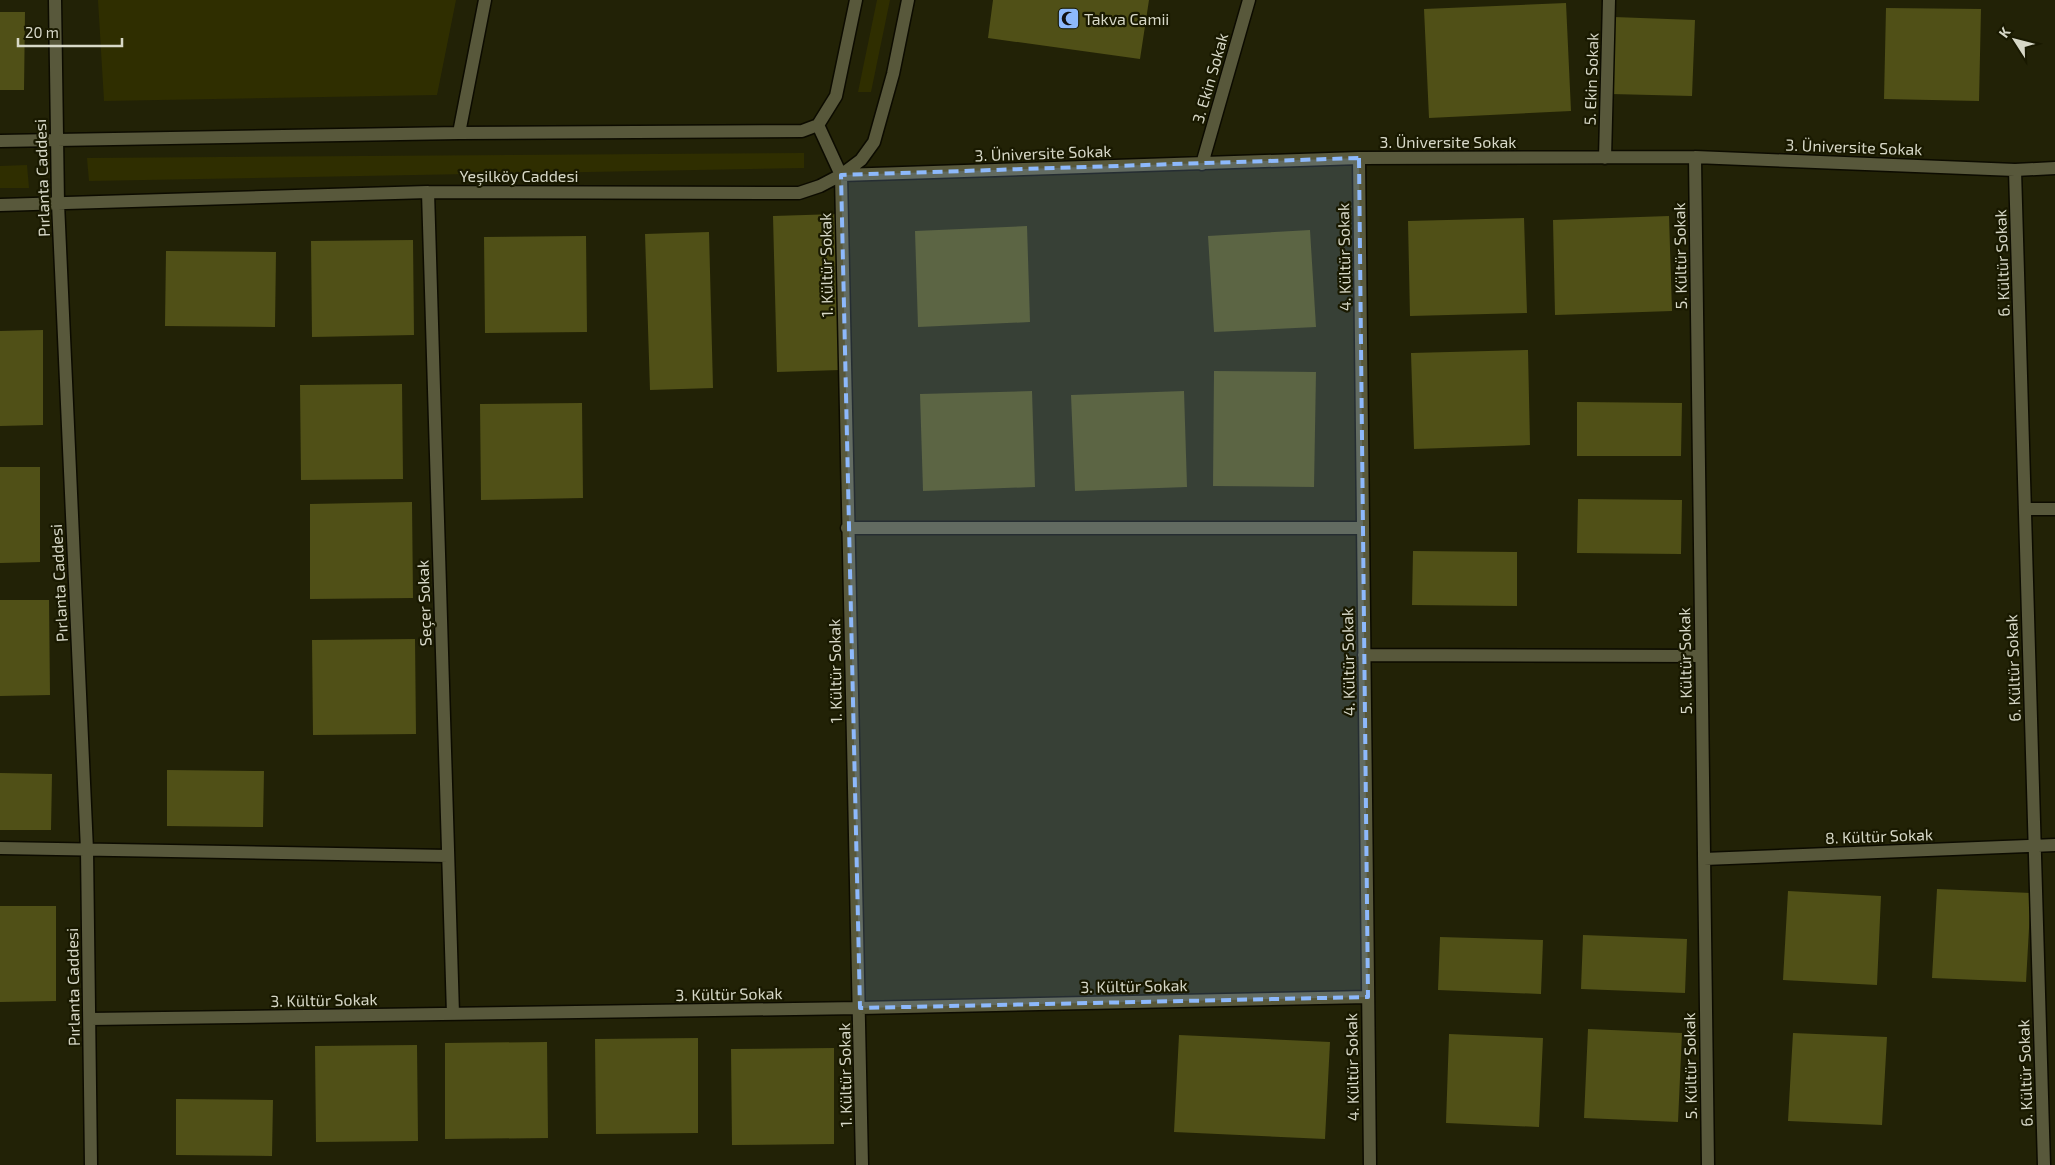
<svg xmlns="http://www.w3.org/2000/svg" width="2055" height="1165" viewBox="0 0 2055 1165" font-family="'Exo 2',sans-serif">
	<rect width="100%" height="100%" fill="#222206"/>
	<path fill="#2f2e00" d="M98,0H456L437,95L104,101Z
		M877,0H890L871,92H858Z
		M804,153V168L89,181L87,158Z
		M27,165L29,188H0V166Z"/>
	<path fill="#505017" d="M993,0H1149L1140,59L988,38Z
		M1566,3L1571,111L1429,118L1424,9Z
		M1886,8L1981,9L1979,101L1884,99Z
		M0,12H25L24,90H0Z
		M1614,17L1695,20L1692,96L1611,94Z
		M837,214L840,370L777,372L773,216Z
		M1669,216L1672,311L1555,315L1553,220Z
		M1524,218L1527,313L1410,316L1408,221Z
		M1027,226L1030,322L918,327L915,231Z
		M1310,230L1316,327L1214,332L1208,236Z
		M709,232L713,388L650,390L645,234Z
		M586,236L587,332L485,333L484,237Z
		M413,240L414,335L312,337L311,241Z
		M166,251L276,252L275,327L165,326Z
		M43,330V425L0,426V331Z
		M1528,350L1530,445L1414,449L1411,353Z
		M1214,371L1316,372L1314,487L1213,486Z
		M402,384L403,479L301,480L300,385Z
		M1032,391L1035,487L923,491L920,394Z
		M1184,391L1187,487L1075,491L1071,395Z
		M1577,402L1682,403L1681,456H1577Z
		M582,403L583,498L481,500L480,404Z
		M0,467H40V562L0,563Z
		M1578,499L1682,500L1681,554L1577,553Z
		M412,502L413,598L310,599V504Z
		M1413,551L1517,552V606L1412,605Z
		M0,600H49L50,695L0,696Z
		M415,639L416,734L313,735L312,640Z
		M167,770L264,771L263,827L167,826Z
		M0,773L52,774L51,830H0Z
		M1937,889L2031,893L2026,982L1932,978Z
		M1788,891L1881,896L1877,985L1783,980Z
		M0,906H56V1001L0,1002Z
		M1583,935L1687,939L1685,993L1581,989Z
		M1440,937L1543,940L1541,994L1438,990Z
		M1588,1029L1682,1033L1678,1122L1584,1118Z
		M1793,1033L1887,1037L1882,1125L1788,1121Z
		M1449,1034L1543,1038L1539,1127L1446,1123Z
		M1179,1035L1330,1042L1325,1139L1174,1132Z
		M698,1038V1133L596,1134L595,1039Z
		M547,1042L548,1138L445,1139V1043Z
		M417,1045L418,1141L316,1142L315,1046Z
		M834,1048V1144L732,1145L731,1049Z
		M176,1099L273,1100L272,1156L176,1155Z"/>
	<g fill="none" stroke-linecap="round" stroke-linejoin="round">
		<defs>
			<path id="minor" d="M55,0L58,203L87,850L91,1165
				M818,125L841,175L862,1165
				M459,133L485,0
				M0,141L459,133L802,131L818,125L836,96L856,0
				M1695,157L1708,1165
				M1359,158L1370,1165
				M1605,158L1609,0
				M1202,164L1249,0
				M2015,170L2044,1165
				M841,175L1359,158L1695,157L2015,170L2055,168
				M428,192L453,1014
				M0,205L428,192L799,193L820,186L841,175L861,160L874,142L893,74L908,0
				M2025,509H2055
				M847,528H1363
				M1364,655L1701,656
				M0,848L448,856
				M1704,859L2055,845
				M90,1019L860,1008L1368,997"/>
		</defs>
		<use href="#minor" stroke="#0c0b00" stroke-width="15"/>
		<use href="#minor" stroke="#58583b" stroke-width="12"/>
	</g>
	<path fill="#8db9fc" fill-opacity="0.2" stroke="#8db9fc" stroke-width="4" stroke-dasharray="10 6" stroke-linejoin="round" d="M1359,158L1368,997L860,1008L841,175Z"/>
	<defs>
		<symbol id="mosque-square" viewBox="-11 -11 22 22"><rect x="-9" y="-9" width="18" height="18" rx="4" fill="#8db9fc" stroke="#191900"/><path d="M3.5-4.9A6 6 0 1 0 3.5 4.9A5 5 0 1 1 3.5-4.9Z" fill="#111"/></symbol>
	</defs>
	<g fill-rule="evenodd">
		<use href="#mosque-square" x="1056" y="6" width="25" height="25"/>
	</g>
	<g text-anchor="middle" stroke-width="4.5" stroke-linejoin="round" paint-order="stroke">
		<g font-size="16" fill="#d7d8c7" stroke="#191900" text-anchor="start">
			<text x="1084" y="25">Takva Camii</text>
		</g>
		<g font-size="16" fill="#d7d8c7" stroke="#191900">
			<text transform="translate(1210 78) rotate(-74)" y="6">3. Ekin Sokak</text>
			<text transform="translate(1591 79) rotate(-88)" y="6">5. Ekin Sokak</text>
			<text x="1448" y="148">3. Üniversite Sokak</text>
			<text transform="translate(1854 147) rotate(2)" y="6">3. Üniversite Sokak</text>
			<text transform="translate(1043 153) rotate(-2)" y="6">3. Üniversite Sokak</text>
			<text x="519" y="182">Yeşilköy Caddesi</text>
			<text transform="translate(42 178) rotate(-92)" y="6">Pırlanta Caddesi</text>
			<text transform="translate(1680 256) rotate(-91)" y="6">5. Kültür Sokak</text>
			<text transform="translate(1344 257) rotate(-91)" y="6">4. Kültür Sokak</text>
			<text transform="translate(2002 263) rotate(-92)" y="6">6. Kültür Sokak</text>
			<text transform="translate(826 265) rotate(-91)" y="6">1. Kültür Sokak</text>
			<text transform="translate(59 583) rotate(-93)" y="6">Pırlanta Caddesi</text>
			<text transform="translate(424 603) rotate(-92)" y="6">Seçer Sokak</text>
			<text transform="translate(1685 661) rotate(-91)" y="6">5. Kültür Sokak</text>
			<text transform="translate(1348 662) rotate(-91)" y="6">4. Kültür Sokak</text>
			<text transform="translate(2013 668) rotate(-92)" y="6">6. Kültür Sokak</text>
			<text transform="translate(835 671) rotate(-91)" y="6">1. Kültür Sokak</text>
			<text transform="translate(1879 836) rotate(-2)" y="6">8. Kültür Sokak</text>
			<text transform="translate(1134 986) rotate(-1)" y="6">3. Kültür Sokak</text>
			<text transform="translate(73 987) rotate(-91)" y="6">Pırlanta Caddesi</text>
			<text transform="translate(729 994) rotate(-1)" y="6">3. Kültür Sokak</text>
			<text transform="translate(324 1000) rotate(-1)" y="6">3. Kültür Sokak</text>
			<text transform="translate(1690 1066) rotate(-91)" y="6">5. Kültür Sokak</text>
			<text transform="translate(1352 1067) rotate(-91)" y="6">4. Kültür Sokak</text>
			<text transform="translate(2025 1073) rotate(-92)" y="6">6. Kültür Sokak</text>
			<text transform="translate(845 1075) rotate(-91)" y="6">1. Kültür Sokak</text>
		</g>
	</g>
	<g transform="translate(2015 40) rotate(306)" stroke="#191900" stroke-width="4" paint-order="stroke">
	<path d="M0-4L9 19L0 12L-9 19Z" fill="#d7d8c7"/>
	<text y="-8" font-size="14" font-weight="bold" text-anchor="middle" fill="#d7d8c7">K</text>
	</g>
	<path d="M18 38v8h104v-8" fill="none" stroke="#d7d8c7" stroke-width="2.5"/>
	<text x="25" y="38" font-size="15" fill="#d7d8c7" stroke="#191900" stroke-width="4" paint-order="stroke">20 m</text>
</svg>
